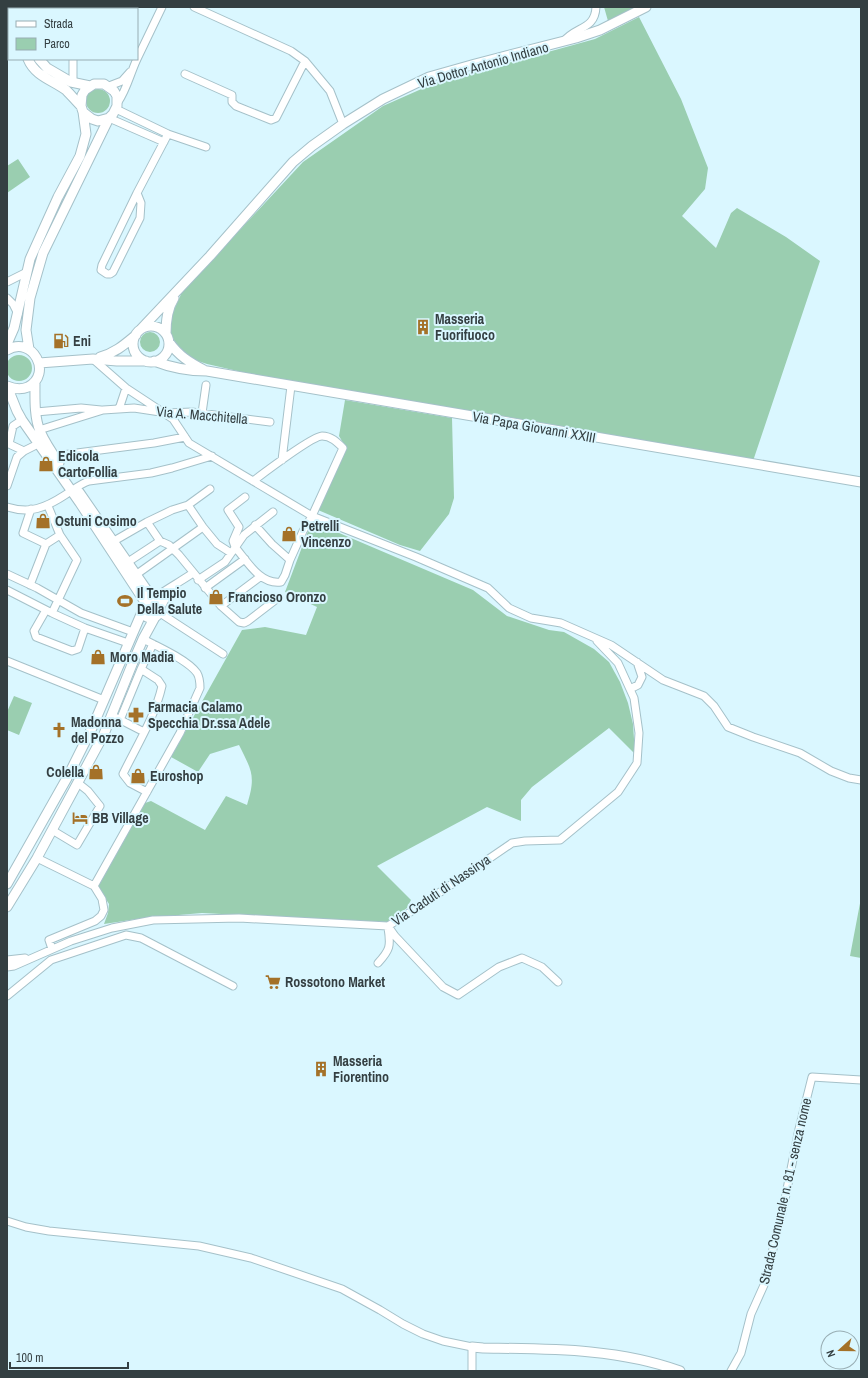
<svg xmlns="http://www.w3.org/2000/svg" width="868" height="1378" viewBox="0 0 868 1378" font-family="'Archivo Narrow',sans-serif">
	<rect width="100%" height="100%" fill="#daf7ff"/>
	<path fill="#9aceb0" d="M604,7H637L608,21Z
		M639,17L681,99L708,168L705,189L682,216L716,248L731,213L737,208L786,237L820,261L753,461L273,379L207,364L189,358L181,351L175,342L171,334L170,319L182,292L303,162L383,106L435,83L595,39Z
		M86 101a12 12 0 1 1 24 0a12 12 0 1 1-24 0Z
		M18,159L30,177L7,193V166Z
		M140 342a10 10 0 1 1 20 0a10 10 0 1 1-20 0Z
		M6 368a13 13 0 1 1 26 0a13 13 0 1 1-26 0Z
		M345,400L452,418L454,498L449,514L420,551L400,545L318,510L345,446L339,436Z
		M318,524L473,590L507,616L549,630L564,632L594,649L609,662L620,682L628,703L633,724L635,754L609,728L532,787L521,800V821L487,807L377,866L411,900L407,908L387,922L202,913L144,918L104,924L108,913L109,904L98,887L145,803L151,801L205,830L226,796L247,805C256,776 252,771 239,745L210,754L198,772L171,757L242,630L265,627L306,635L317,607L285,592L310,526Z
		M14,696L32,703L19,735L7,730V712Z
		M861,898V958L850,956Z"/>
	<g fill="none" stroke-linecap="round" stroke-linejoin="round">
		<defs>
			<path id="street" d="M194,7L291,51L305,61L330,91L343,124
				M564,41C576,26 595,30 596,7
				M137,59L162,7
				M185,74L232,95V102L236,106L271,120L276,118L305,61
				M73,82V59
				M109,86L122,81L130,72
				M118,102C127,89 130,74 137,59
				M116,109L168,134L206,147
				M109,118L164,142
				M137,193L141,203L140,218L113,272L110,274H107L101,270L102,265L137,193L168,134
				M7,282L27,272
				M7,298L13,304L18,314
				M93,359L126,388L173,419L189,443L312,516L416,557L488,588L509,608L531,618L561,623L611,645L663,680L704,696L714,706L728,727L753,737L800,753L831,771L849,778L861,780
				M119,409L126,388
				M36,412L81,408L101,410
				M202,413L206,385
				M22,420L13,426L9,444L24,451L38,444
				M39,430L103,410L134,408L167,413L192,412L270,422
				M54,456L154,443L185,437
				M282,460L291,386
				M253,481C264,473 312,436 322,436C331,436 337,442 343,448L312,516L303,531L290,560L272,544L255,525
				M7,486L17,457L24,451
				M245,497L228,510L239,527L233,541L235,547C247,561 260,585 281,582L285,575L290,560
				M188,505L203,527L217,544L231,553
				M48,506L60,535L77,560L52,613
				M7,507C30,514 45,508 65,495C73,490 80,484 89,481L151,473L172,468L212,456
				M31,509L23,533L46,544
				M147,522L160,541L169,545L179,555L221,606L239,622L244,623L248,621L278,598
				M114,541L147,522L172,510L188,505L210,489
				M128,562L160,541
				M7,574L37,588L81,613L133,632
				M137,574L203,527
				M198,580L225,562L244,535L273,512
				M30,585L46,544L60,535
				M205,588L245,559
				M7,590L52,613L85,628L128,643
				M153,599C166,589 180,582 193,573
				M221,606L260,577
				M161,607L168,594L174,587
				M46,610L34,631L36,637L72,651L78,649L85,628
				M160,613L223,654
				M7,661L104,700
				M630,689L638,685L642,677L637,662
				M111,715L144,732
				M120,720L141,669
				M147,792L130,783L123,774C137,745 155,717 162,686L158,680L141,669L153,644
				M52,830L77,845L100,806L88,791L78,783
				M37,858L94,886L102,899L104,910L101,916L95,921L49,940L52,949
				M94,886L180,733L200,688C200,683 200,678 197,673C188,660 157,646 143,639
				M388,926L395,936L443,987L458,995L499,967L522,958L542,967L558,982
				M7,960L25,958
				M378,963C390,950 391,946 388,928
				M7,967L14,966L71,941L112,928L153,920L239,918L388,926L417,908L512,843L525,841L560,840L618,792L637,763L639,733L634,698L618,663L597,641
				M7,996L51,960L126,935L141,938L233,986
				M7,1221L26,1227L49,1231L199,1246L251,1258L342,1289L380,1310L403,1324L423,1334L443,1341L472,1347V1371
				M731,1371L741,1353L751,1314L764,1285L783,1209L799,1129L812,1077L861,1080"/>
			<path id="secondary" d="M16,7L17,9
				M7,11L9,15
				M28,59C35,76 52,80 66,90C71,95 76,101 81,106
				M39,59L47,68L71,82L90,86
				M133 344a18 18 0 1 1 36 0a18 18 0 1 1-36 0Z
				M141,329L210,256L293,162L312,146L343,124L383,99L429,77L475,64L576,38L600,30L646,7
				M166,334C166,321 167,309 174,298
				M169,342C179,356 189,362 204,370
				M7,344L14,328L30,259L58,197L80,156L86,134L83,112L81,106L82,95L85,90L94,84H104L114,91L117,96V106L113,114L109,118L98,121L92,119L83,112
				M29,349L26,330L30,298L43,253L109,118
				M7,350C33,335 53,374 28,387C21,390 14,389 7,386
				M100,357C115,353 124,345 136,335
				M154,361C172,368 189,371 207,371L861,482
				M39,363L93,359L117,361H146
				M35,382C35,397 34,417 40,431C45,443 52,453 59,463
				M7,386L17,411L22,420L80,503L145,602
				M79,492L153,599
				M142 609a9 9 0 1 1 18 0a9 9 0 1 1-18 0Z
				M7,884L67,778L92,728L142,612
				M7,907L37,858L104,734L133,662L143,639L155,617
				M472,1347L483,1348C549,1349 617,1348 680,1371"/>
		</defs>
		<use href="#street" stroke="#a5c1c9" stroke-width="9"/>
		<use href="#secondary" stroke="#a5c1c9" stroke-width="11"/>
		<use href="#street" stroke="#fff" stroke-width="7"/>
		<use href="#secondary" stroke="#fff" stroke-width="9"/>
	</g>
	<defs>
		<symbol id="building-bare" viewBox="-9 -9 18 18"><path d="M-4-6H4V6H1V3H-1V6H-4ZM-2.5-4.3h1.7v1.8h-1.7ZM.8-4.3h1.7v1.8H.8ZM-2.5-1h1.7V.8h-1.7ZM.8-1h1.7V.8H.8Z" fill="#a47128" stroke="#daf7ff" stroke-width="2.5" paint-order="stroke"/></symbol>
		<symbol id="fuel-bare" viewBox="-9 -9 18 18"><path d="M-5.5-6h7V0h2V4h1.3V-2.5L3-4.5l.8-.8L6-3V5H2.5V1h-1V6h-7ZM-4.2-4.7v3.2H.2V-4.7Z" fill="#a47128" stroke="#daf7ff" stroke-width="2.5" paint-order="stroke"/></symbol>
		<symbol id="shop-bare" viewBox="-9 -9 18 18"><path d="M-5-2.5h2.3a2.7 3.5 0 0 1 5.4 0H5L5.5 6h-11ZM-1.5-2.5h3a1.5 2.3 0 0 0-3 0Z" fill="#a47128" stroke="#daf7ff" stroke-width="2.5" paint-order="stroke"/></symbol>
		<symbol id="stadium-bare" viewBox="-9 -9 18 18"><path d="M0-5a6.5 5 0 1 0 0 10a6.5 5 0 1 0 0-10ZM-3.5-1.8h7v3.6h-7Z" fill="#a47128" stroke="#daf7ff" stroke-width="2.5" paint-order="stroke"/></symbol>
		<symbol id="pharmacy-bare" viewBox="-9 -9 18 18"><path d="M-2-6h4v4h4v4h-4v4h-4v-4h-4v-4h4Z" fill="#a47128" stroke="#daf7ff" stroke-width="2.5" paint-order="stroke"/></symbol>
		<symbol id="church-bare" viewBox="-9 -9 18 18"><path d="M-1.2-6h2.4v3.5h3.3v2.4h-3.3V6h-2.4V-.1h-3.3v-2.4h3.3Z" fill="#a47128" stroke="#daf7ff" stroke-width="2.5" paint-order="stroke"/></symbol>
		<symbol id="hotel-bare" viewBox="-9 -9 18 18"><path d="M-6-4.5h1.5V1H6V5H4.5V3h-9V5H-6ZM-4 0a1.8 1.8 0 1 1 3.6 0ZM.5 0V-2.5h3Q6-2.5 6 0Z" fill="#a47128" stroke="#daf7ff" stroke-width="2.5" paint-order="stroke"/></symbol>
		<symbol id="supermarket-bare" viewBox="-9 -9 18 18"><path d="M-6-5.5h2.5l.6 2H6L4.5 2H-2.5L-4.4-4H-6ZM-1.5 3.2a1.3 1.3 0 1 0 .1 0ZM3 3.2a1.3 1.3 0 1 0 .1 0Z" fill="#a47128" stroke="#daf7ff" stroke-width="2.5" paint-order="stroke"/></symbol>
	</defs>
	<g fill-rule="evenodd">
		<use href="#building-bare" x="412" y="316" width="22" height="22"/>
		<use href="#fuel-bare" x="50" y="330" width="22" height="22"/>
		<use href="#shop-bare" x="35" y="453" width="22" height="22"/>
		<use href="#shop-bare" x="32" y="510" width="22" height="22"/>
		<use href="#shop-bare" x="278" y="523" width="22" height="22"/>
		<use href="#shop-bare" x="205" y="586" width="22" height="22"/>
		<use href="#stadium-bare" x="114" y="590" width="22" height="22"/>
		<use href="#shop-bare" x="87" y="646" width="22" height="22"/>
		<use href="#pharmacy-bare" x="125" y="704" width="22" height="22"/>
		<use href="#church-bare" x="48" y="719" width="22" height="22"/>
		<use href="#shop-bare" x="85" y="761" width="22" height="22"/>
		<use href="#shop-bare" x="127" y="765" width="22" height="22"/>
		<use href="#hotel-bare" x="69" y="807" width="22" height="22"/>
		<use href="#supermarket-bare" x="262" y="971" width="22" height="22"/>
		<use href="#building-bare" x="310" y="1058" width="22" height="22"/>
	</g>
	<g text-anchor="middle" stroke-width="4" stroke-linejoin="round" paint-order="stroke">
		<g font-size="14" fill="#343f42" stroke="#daf7ff">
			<text transform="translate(483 65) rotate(-16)" y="5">Via Dottor Antonio Indiano</text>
			<text transform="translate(202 415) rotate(5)" y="5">Via A. Macchitella</text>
			<text transform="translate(534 427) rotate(10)" y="5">Via Papa Giovanni XXIII</text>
			<text transform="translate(441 890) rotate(-34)" y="5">Via Caduti di Nassirya</text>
			<text transform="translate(785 1191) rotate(-77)" y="5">Strada Comunale n. 81 - senza nome</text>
		</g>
		<g font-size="14" font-weight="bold" fill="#343f42" stroke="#daf7ff" text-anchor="start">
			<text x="435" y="324">Masseria<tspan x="435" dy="16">Fuorifuoco</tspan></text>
			<text x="73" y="346">Eni</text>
			<text x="58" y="461">Edicola<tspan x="58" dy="16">CartoFollia</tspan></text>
			<text x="55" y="526">Ostuni Cosimo</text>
			<text x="301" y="531">Petrelli<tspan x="301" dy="16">Vincenzo</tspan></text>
			<text x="137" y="598">Il Tempio<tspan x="137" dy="16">Della Salute</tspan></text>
			<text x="228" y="602">Francioso Oronzo</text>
			<text x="110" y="662">Moro Madia</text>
			<text x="148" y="712">Farmacia Calamo<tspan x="148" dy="16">Specchia Dr.ssa Adele</tspan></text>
			<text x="71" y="727">Madonna<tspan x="71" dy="16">del Pozzo</tspan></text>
			<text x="84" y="777" text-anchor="end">Colella</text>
			<text x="150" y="781">Euroshop</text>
			<text x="92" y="823">BB Village</text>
			<text x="285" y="987">Rossotono Market</text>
			<text x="333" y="1066">Masseria<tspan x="333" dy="16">Fiorentino</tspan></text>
		</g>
	</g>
	<rect width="868" height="1378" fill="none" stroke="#343f42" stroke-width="16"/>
	<rect x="8" y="8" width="130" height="52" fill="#daf7ff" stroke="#98adb3"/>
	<rect x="16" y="21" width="20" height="6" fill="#ffffff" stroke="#98adb3"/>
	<text x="44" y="28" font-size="12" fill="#343f42">Strada</text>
	<rect x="16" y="38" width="20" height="12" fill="#9aceb0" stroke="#98adb3"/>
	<text x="44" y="48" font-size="12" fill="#343f42">Parco</text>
	<g transform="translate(840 1350) rotate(249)"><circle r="19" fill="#daf7ff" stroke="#98adb3"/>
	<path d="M0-3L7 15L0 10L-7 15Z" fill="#a47128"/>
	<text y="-6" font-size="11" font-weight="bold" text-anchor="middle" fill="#343f42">N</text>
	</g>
	<path d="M10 1362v6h118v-6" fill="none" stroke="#343f42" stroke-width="2"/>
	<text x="16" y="1362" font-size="12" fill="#343f42" stroke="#daf7ff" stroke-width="3" paint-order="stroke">100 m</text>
</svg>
